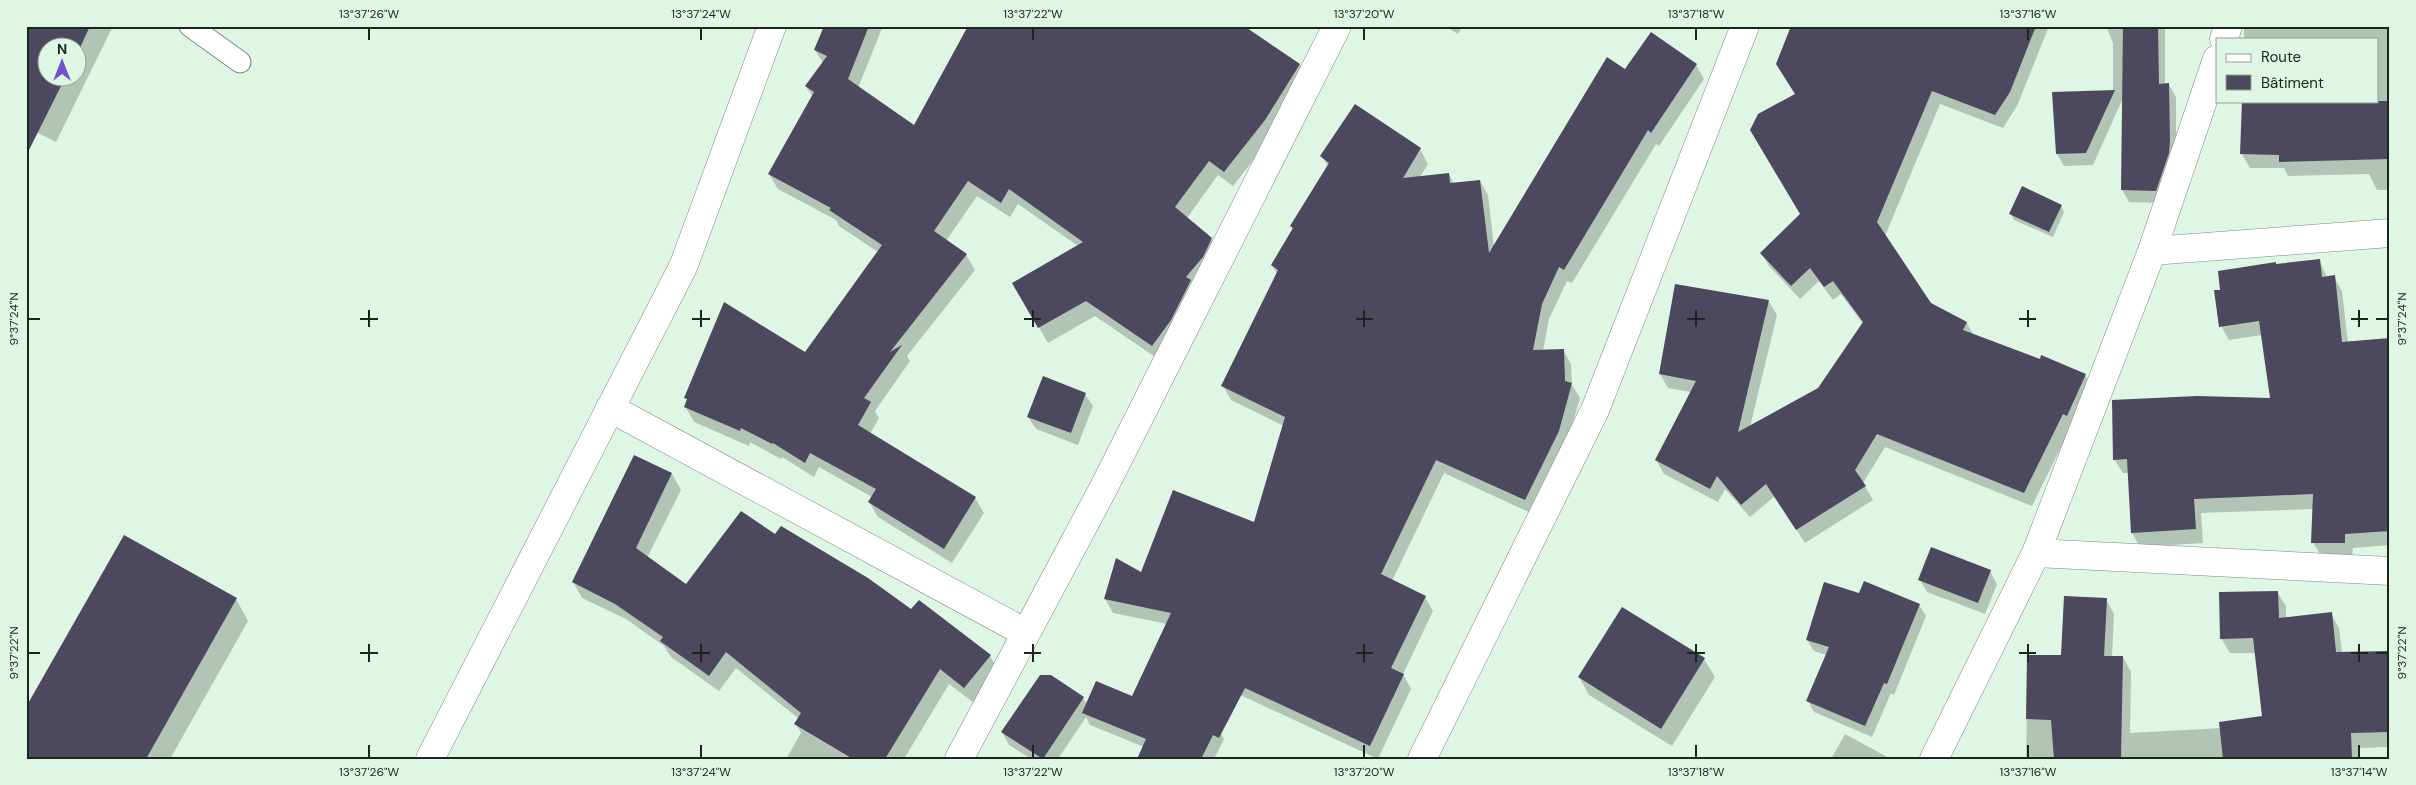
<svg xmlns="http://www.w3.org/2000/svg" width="2416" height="785" viewBox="0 0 2416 785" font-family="'DM Sans',sans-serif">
	<rect width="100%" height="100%" fill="#dff6e4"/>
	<path fill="#0003" fill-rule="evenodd" d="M26,26H113L56,142L26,127ZM48,48H78V78H48Z
		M825,26H883L858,88L915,126L1299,64L1308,80L1273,135L1233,186L1218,175L1187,218L1211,239L1220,254L1161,361L1095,316L1048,343L1013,283L1078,246L1018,204L1010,217L977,196L946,241L966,255L975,270L907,356L910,361L875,411L879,418L870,434L975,498L984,513L952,563L878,517L869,502L872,497L819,467L814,477L782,457L781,459L750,442L749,446L694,422L685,406L688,401L686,397L805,353L878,252L839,226L836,220L778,189L769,174L813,97L806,87L823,63L815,50Z
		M1445,26H1463L1458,34Z
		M1792,26H2049L2017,106L2003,128L1940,104L1885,236L1930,304L1967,323L1974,336L2085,375L2093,389L2071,427L2032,506L1885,447L1863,483L1873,500L1805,543L1775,496L1750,517L1725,489L1718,502L1664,474L1656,460L1691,392L1668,388L1660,374L1769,302L1777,315L1750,427L1819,388L1863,324L1841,294L1833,300L1819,281L1800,299L1769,266L1761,253L1801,215Z
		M2106,26H2165V85H2169L2176,97V154L2162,203L2129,202L2122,190L2123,98L2093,165L2064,166L2057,154L2054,94L2113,91V43Z
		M2260,26H2390V190H2377L2369,174L2288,176L2284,168H2250L2242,154L2377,101V39H2244V28H2260Z
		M1651,34L1696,65L1704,79L1659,146L1656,144L1572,283L1567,281L1549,319L1543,351L1563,350L1571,364L1572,385L1580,398L1566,446L1533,514L1444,473L1392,581L1425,597L1433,611L1403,674L1411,689L1378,759L1165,660L1167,624L1113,613L1105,599L1141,574L1255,524L1284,426L1231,400L1223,386L1277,274L1272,265L1293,230L1291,226L1328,167L1322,156L1356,106L1420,149L1428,164L1420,177L1449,174L1454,184L1480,181L1488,195L1494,247Z
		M2061,206L2064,212L2053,237L2014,220L2011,214Z
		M2319,260L2327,277H2334L2342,291L2348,343L2390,340V545L2353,548L2352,557L2321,556L2313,542L2314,509L2201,513L2203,543L2140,547L2132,533L2129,473H2123L2114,459L2272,400L2262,335L2229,340L2221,326V291L2276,266Z
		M1085,394L1093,406L1078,445L1036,429L1028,417Z
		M635,457L672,474L681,490L647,558L686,586L776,536L990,656L999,672L974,703L949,684L904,759H786L801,733L796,724L799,719L736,668L719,691L671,657L664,646L626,619L582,598L573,582Z
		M1990,571L1997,584L1985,614L1927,592L1920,580Z
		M2277,592L2286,606V619L2331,614L2339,628L2342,653L2390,652V747L2359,748V759H2026L2028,656L2063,657L2106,599L2114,614L2112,657H2123L2131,672L2130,733L2221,728L2263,717L2256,653H2230L2221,638Z
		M1859,594L1919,605L1926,616L1894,695L1891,693L1872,737L1814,712L1808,701L1827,655L1814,651L1807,640Z
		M236,599L248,621L170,759H26Z
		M1622,609L1704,659L1715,677L1672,746L1589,695L1579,677Z
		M1051,676L1083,698L1087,704L1133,697L1217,727L1224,739L1214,759H1138L1144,747L1090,725L1086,717L1058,759H1031L1009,745L1002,732Z
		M1845,734L1891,759H1831Z"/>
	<path fill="#4c485d" d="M26,26H90L78,52V48H48V78H65L26,156Z
		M824,26H869L848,79L914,125L968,26H1244L1300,64L1265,120L1224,172L1209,161L1175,207L1212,238L1203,257L1186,277L1191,280L1171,320L1152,346L1086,301L1038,328L1012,283L1083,242L1009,189L1001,203L968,181L934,231L967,254L890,352L902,345L864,398L871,402L858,425L976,497L944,549L868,502L876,489L810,453L805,463L773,443L772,444L741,428L740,431L684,407L687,399L684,398L724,302L805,352L882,245L829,210L831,208L768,174L814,92L805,86L827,56L814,50Z
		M1791,26H2036L2010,92L1995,115L1932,91L1877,222L1931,303L1967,322L1963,330L2040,359L2041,355L2086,374L2067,416L2063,414L2024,493L1877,434L1855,470L1866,486L1796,530L1766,484L1741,505L1717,476L1710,489L1655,460L1696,381L1659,374L1675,284L1769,300L1738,432L1818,388L1863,322L1833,281L1824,287L1810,268L1791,286L1760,253L1800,214L1750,130L1758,114L1795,94L1776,64Z
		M2123,26H2158L2159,84L2169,83L2170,141L2169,153L2156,191L2121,190Z
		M1651,32L1697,64L1651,133L1648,130L1564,270L1559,267L1542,304L1533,350L1564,349L1565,381L1572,383L1559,431L1525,500L1436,460L1381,574L1426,596L1391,668L1404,674L1370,746L1245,688L1219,738L1213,735L1201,759H1137L1146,739L1082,713L1096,681L1132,696L1171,613L1104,599L1116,558L1141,572L1173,490L1254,522L1285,417L1221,386L1278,270L1271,265L1293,228L1290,226L1329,163L1320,156L1355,104L1421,148L1403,178L1449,173L1450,183L1480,180L1489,253L1607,57L1625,69Z
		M2115,90L2086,153L2056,154L2052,92Z
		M2242,101H2390V159L2279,162V155L2240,154Z
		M2022,186L2062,205L2049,232L2009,214Z
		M2320,259L2322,277L2335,275L2342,342L2390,338V531L2345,534V543H2311L2313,494L2194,499L2196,529L2131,533L2127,459L2113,460L2112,400L2197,396L2270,398L2259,321L2219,327L2214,290H2220L2218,271L2276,262V264Z
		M1043,376L1086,393L1071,433L1027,417Z
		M634,455L672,473L636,548L686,584L741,511L775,534L781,526L868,578L911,609L919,600L991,655L964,688L940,669L885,759H853L794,724L801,713L726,652L709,676L660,641L663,637L615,604L572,582Z
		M124,535L237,598L146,759H26V707Z
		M1931,547L1991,570L1978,603L1918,580Z
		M1864,581L1920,604L1887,684L1884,683L1865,726L1806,701L1829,647L1806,640L1824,582L1859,593Z
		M2278,591L2279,618L2332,612L2336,652L2390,651V732L2351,733L2352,759H2223L2219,722L2262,716L2253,638L2220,639L2219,592Z
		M2064,596L2107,598L2104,656H2123L2121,758L2054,759L2051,720L2026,719L2027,655H2061Z
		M1622,607L1705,658L1661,729L1578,677Z
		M1040,675H1051L1084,697L1043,759L1001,732Z"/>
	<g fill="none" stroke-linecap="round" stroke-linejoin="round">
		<defs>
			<path id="lane" d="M190,26L240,62"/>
			<path id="street" d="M2224,39L2228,26
				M2152,251L2390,233
				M610,408L1026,633
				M2036,553L2390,571
				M959,759L1103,489L1337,26
				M1422,759L1595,410L1745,26
				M1934,759L2036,553L2152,251L2217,59"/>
			<path id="secondary" d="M430,759L683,267L772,26"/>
		</defs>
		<use href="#lane" stroke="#798e7e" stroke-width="23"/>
		<use href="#street" stroke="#798e7e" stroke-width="29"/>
		<use href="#secondary" stroke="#798e7e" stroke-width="29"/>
		<use href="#lane" stroke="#fff" stroke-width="21"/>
		<use href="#street" stroke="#fff" stroke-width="28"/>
		<use href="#secondary" stroke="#fff" stroke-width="28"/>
	</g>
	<path fill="none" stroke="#1b241d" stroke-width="2" d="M369,28V40M701,28V40M1033,28V40M1364,28V40M1696,28V40M2028,28V40M369,310V327M701,310V327M1033,310V327M1364,310V327M1696,310V327M2028,310V327M2359,310V327M28,319H40M360,319H378M692,319H710M1024,319H1041M1356,319H1373M1687,319H1705M2019,319H2036M2351,319H2368M2376,319H2388M369,644V662M701,644V662M1033,644V662M1364,644V662M1696,644V662M2028,644V662M2359,644V662M28,653H40M360,653H378M692,653H710M1024,653H1041M1356,653H1373M1687,653H1705M2019,653H2036M2351,653H2368M2376,653H2388M369,745V758M701,745V758M1033,745V758M1364,745V758M1696,745V758M2028,745V758M2359,745V758"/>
	<rect width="2416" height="785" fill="none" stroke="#dff6e4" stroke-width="55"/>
	<rect x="2216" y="38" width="162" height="65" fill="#dff6e4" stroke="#91a294"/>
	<rect x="2226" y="54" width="25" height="8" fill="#ffffff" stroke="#91a294"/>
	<text x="2261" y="62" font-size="15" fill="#1b241d">Route</text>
	<rect x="2226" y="75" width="25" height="15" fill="#4c485d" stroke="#91a294"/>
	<text x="2261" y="88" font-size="15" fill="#1b241d">Bâtiment</text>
	<g transform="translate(62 62)"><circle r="24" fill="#dff6e4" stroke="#91a294"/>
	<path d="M0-4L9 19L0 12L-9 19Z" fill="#7452cb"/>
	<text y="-8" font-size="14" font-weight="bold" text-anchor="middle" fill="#1b241d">N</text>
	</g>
	<rect x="28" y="28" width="2360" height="730" fill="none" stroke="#1b241d" stroke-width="2"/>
	<g font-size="12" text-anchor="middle" fill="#1b241d">
		<text x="369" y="18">13°37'26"W</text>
		<text x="701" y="18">13°37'24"W</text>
		<text x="1033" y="18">13°37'22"W</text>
		<text x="1364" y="18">13°37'20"W</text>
		<text x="1696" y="18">13°37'18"W</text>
		<text x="2028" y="18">13°37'16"W</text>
		<text transform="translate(14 319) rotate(-90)" y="4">9°37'24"N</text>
		<text transform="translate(2402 319) rotate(-90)" y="4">9°37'24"N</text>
		<text transform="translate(14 653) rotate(-90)" y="4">9°37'22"N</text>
		<text transform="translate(2402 653) rotate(-90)" y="4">9°37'22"N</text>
		<text x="369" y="776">13°37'26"W</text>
		<text x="701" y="776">13°37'24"W</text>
		<text x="1033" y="776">13°37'22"W</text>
		<text x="1364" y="776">13°37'20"W</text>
		<text x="1696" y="776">13°37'18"W</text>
		<text x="2028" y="776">13°37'16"W</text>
		<text x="2359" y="776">13°37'14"W</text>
	</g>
</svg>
